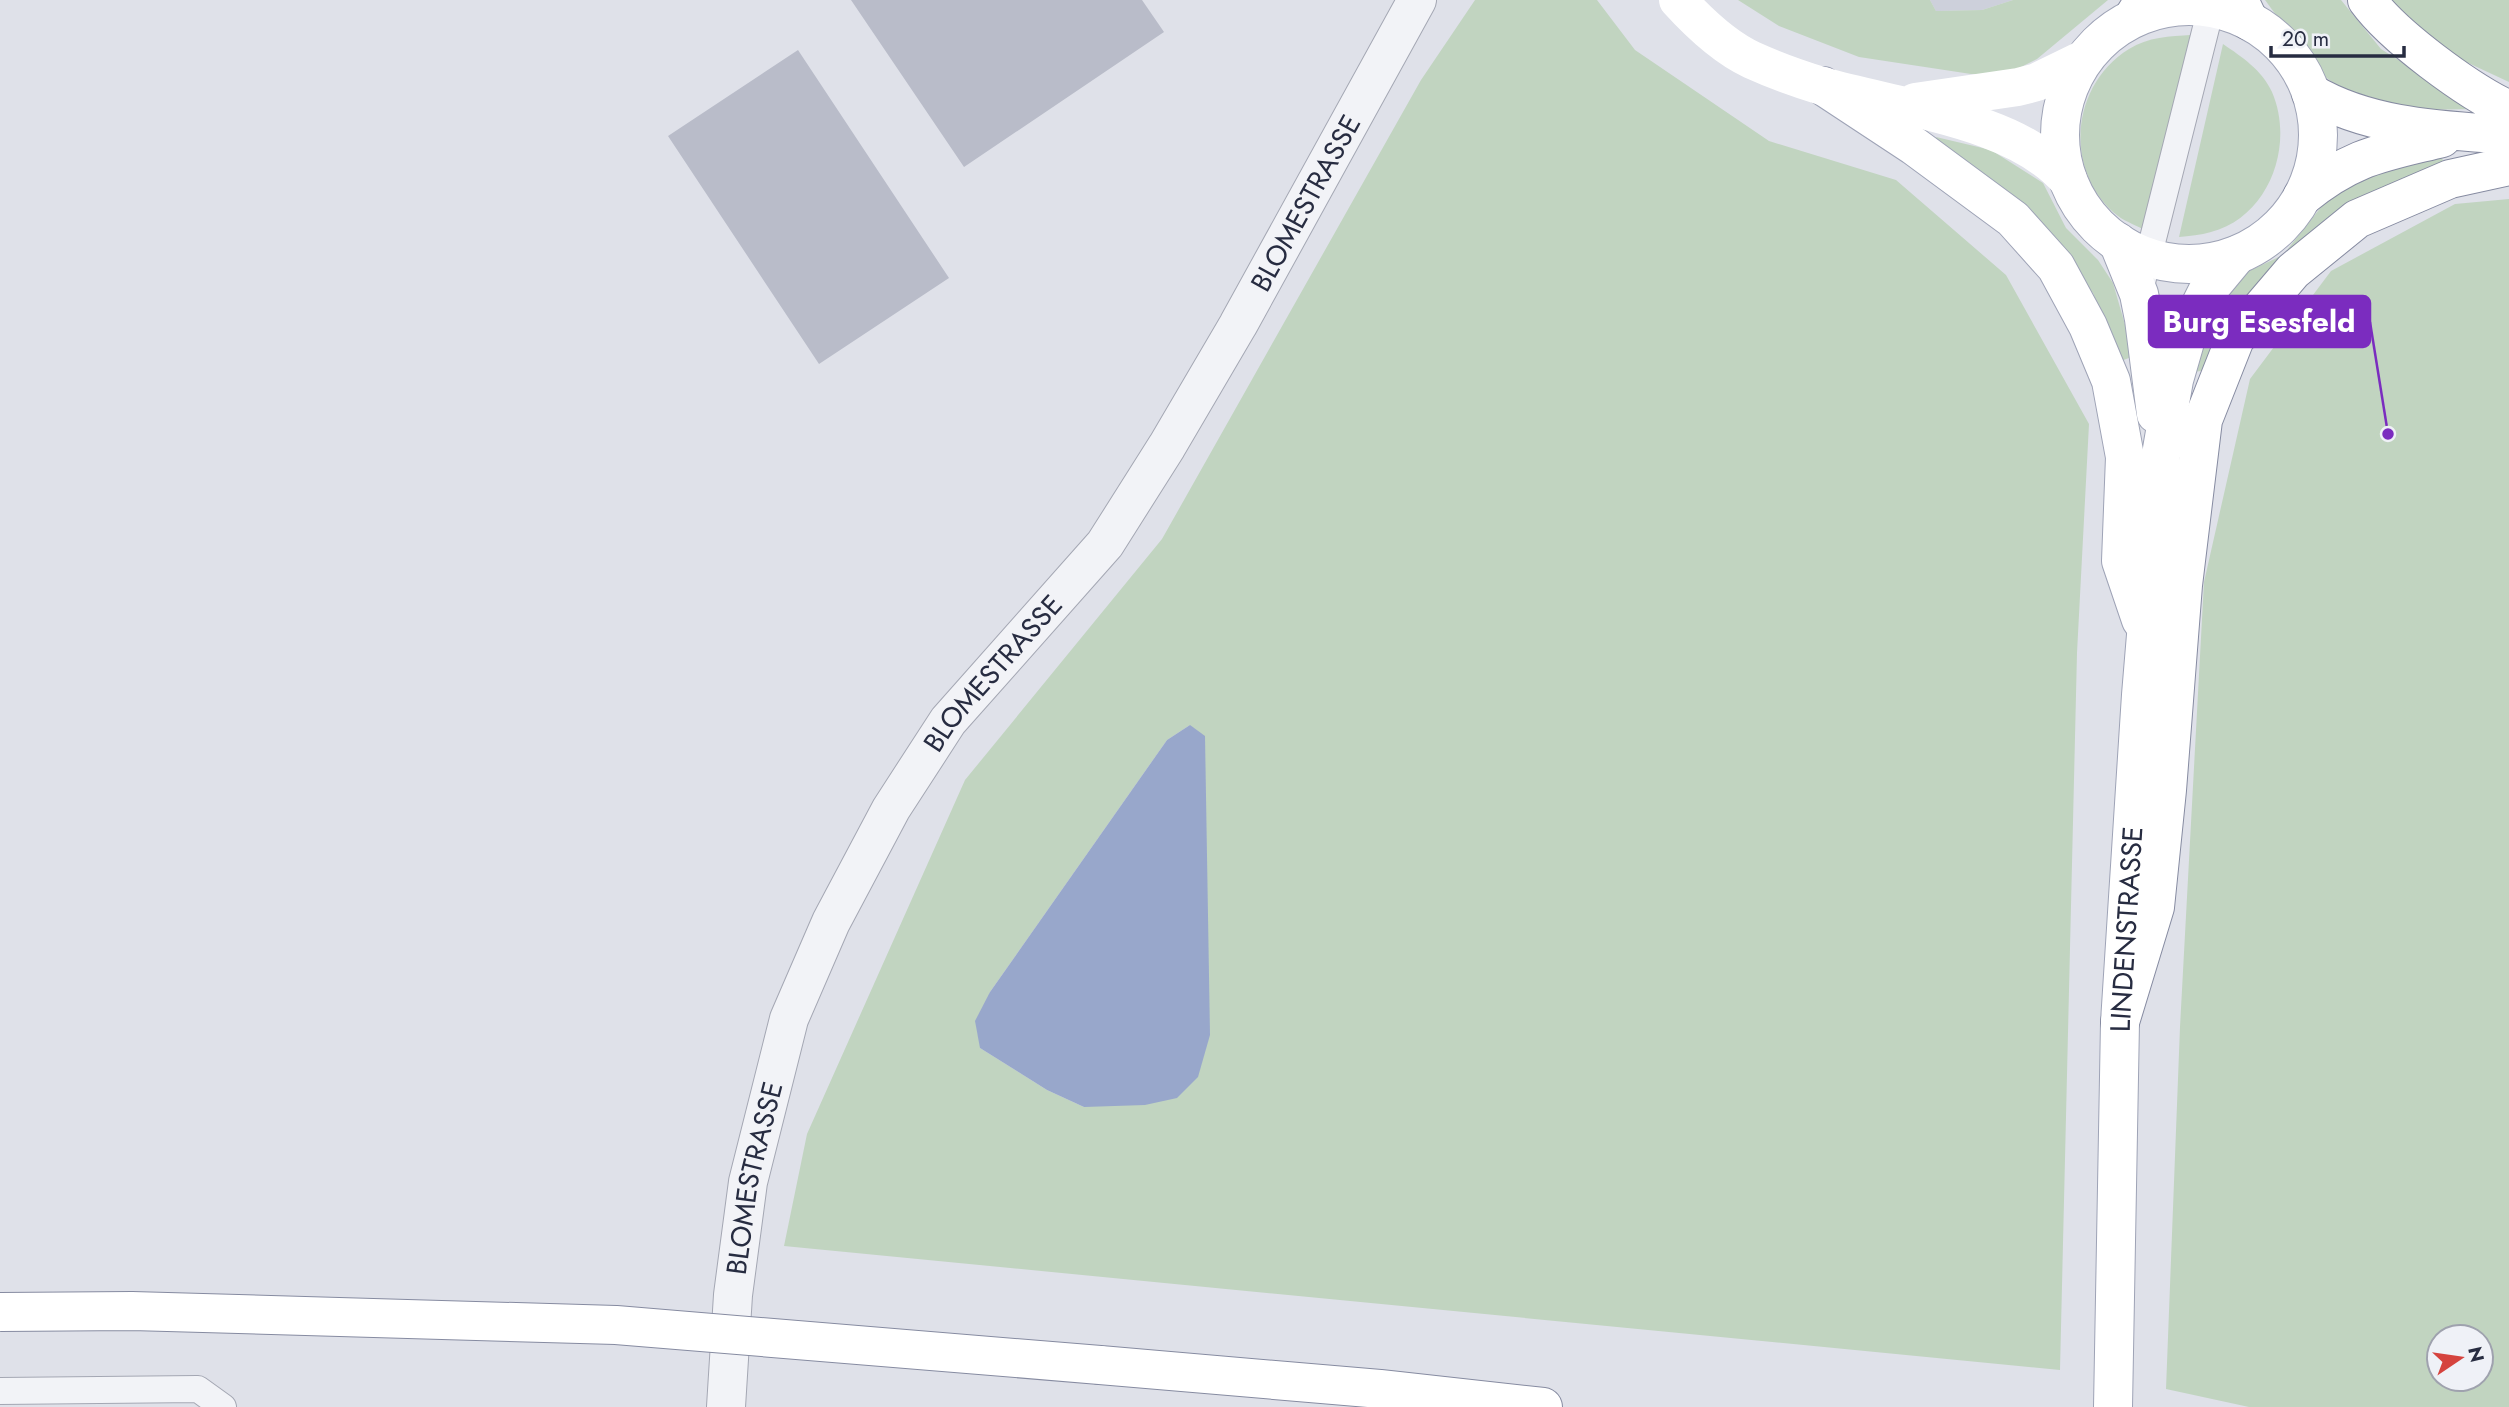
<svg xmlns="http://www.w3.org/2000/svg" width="2509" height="1407" viewBox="0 0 2509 1407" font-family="Jost,sans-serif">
	<rect width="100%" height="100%" fill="#dfe1e9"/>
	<path fill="#cdd0db" d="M1930,0H2013L1982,10L1936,11Z"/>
	<path fill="#c1d4c0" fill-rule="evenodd" d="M1475,0H1597L1635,50L1769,141L1896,180L2006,275L2089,424L2077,653L2060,1370L784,1246L807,1134L965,780L1162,539L1421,80ZM1190,725L1084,1107L1047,1090L980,1048L990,992L1167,740Z
		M1738,0H1930L1936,11L1982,10L2013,0H2108L2037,59L2007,74H1971L1859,57L1779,26Z
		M2265,0H2341L2381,49L2476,109L2413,110L2345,91L2318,72Z
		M2391,0H2509V82L2449,54Z
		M2191,35L2147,231C2138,226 2126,222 2118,216C2063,173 2070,85 2129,49C2148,37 2170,36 2191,35Z
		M2223,44C2242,57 2262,70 2272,92C2295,145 2269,217 2211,232C2201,235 2189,236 2179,237Z
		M1936,137L1991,150L2043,183L2066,228L2098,260L2113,283L2134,356L2121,361L2093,293L2039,221L1941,151Z
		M2442,158L2446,170L2382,190L2205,370L2195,372L2199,343L2222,303L2247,272L2283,255L2333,192L2367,172Z
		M2509,199V1407H2249L2166,1389L2180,1027L2204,582L2250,379L2331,271L2455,204ZM2439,1337H2481V1379H2439Z"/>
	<path fill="#98a7cb" d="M1190,725L1205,736L1210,1035L1198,1077L1177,1098L1145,1105L1084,1107L1047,1090L980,1048L975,1021L990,992L1167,740Z"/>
	<path fill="#b9bcc9" d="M851,0H1142L1164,32L964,167Z
		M798,50L949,278L819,364L668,136Z"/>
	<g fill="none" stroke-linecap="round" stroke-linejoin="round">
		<defs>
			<path id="lane" d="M2139,294L2213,0
				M0,1391L198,1389L223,1407"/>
			<g id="street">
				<path id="s1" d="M726,1407L733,1295L748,1182L789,1019L831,922L891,809L948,721L1105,544L1167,446L1238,325L1417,0"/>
			</g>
			<g id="primary">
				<circle cx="2189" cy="135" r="129"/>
				<path d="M1823,86L1914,146L2013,219L2056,267L2088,326L2111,381L2125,457L2121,561L2141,620"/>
				<path d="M2118,242L2139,294L2144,319L2156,414"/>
				<path id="s2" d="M2113,1407L2120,1022L2141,695L2161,455L2174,380L2189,328L2208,290L2237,255"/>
			</g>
			<path id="highway" d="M2239,0L2249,21
				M2367,0C2393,36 2468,91 2509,110
				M2133,18L2144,0
				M2311,93C2370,128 2443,130 2509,135
				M2302,197C2352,156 2381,153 2442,138
				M2120,1022L2155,907L2167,790L2183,585L2203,420L2235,339L2293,271L2357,219L2450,179L2509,166
				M1100,1365L1380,1389L1543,1407"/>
		</defs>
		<use href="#lane" stroke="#a4a7b3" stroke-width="28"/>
		<use href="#street" stroke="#a4a7b3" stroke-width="40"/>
		<use href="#primary" stroke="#9ea3b6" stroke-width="40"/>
		<use href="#highway" stroke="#868ba1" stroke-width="40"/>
		<use href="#lane" stroke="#f2f3f7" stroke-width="26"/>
		<use href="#street" stroke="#f2f3f7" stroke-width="38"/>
		<path stroke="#fff" stroke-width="38" d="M1678,0C1698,22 1724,47 1752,60C1774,70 1799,79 1822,86C1897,108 2015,118 2068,180
			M1915,102L2018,87L2037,82L2084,59"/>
		<use href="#primary" stroke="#fff" stroke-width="38"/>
		<use href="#highway" stroke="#fff" stroke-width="38"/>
		<defs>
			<path id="highway-bridge" d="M0,1312L132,1311L616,1325L1100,1365"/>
		</defs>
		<use href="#highway-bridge" stroke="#868ba1" stroke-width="40" stroke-linecap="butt"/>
		<use href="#highway-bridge" stroke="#fff" stroke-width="38"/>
	</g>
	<g text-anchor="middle" stroke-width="7" stroke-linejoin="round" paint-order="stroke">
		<g font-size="28" fill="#272c41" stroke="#eff1f7">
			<text dy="10" stroke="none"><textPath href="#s1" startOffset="1365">BLOMESTRASSE</textPath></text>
			<text dy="10" stroke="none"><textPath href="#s1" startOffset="798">BLOMESTRASSE</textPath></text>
			<text dy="10" stroke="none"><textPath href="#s2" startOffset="478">LINDENSTRASSE</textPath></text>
			<text dy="10" stroke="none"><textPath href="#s1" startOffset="231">BLOMESTRASSE</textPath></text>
		</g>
	</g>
	<path fill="none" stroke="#7b2cbf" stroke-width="2.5" d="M2388 434L2370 322"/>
	<circle fill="#7b2cbf" stroke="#eff1f7" stroke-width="2.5" cx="2388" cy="434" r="7"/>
	<rect fill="#7b2cbf" stroke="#7b2cbf" stroke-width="2.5" x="2149" y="296" width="221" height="51" rx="7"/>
	<g font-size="30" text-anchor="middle" font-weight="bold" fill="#fff">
		<text x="2259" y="332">Burg Esesfeld</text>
	</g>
	<g transform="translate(2460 1358) rotate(77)"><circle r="33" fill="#eff1f7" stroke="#9fa2ae" stroke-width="2"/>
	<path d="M0-5L12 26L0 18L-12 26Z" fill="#d5433e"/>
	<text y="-10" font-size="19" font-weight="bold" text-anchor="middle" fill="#272c41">N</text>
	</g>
	<path d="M2271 46v10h133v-10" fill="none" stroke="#272c41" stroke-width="3.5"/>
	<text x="2282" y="46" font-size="21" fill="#272c41" stroke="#eff1f7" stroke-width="5" paint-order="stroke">20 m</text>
</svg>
